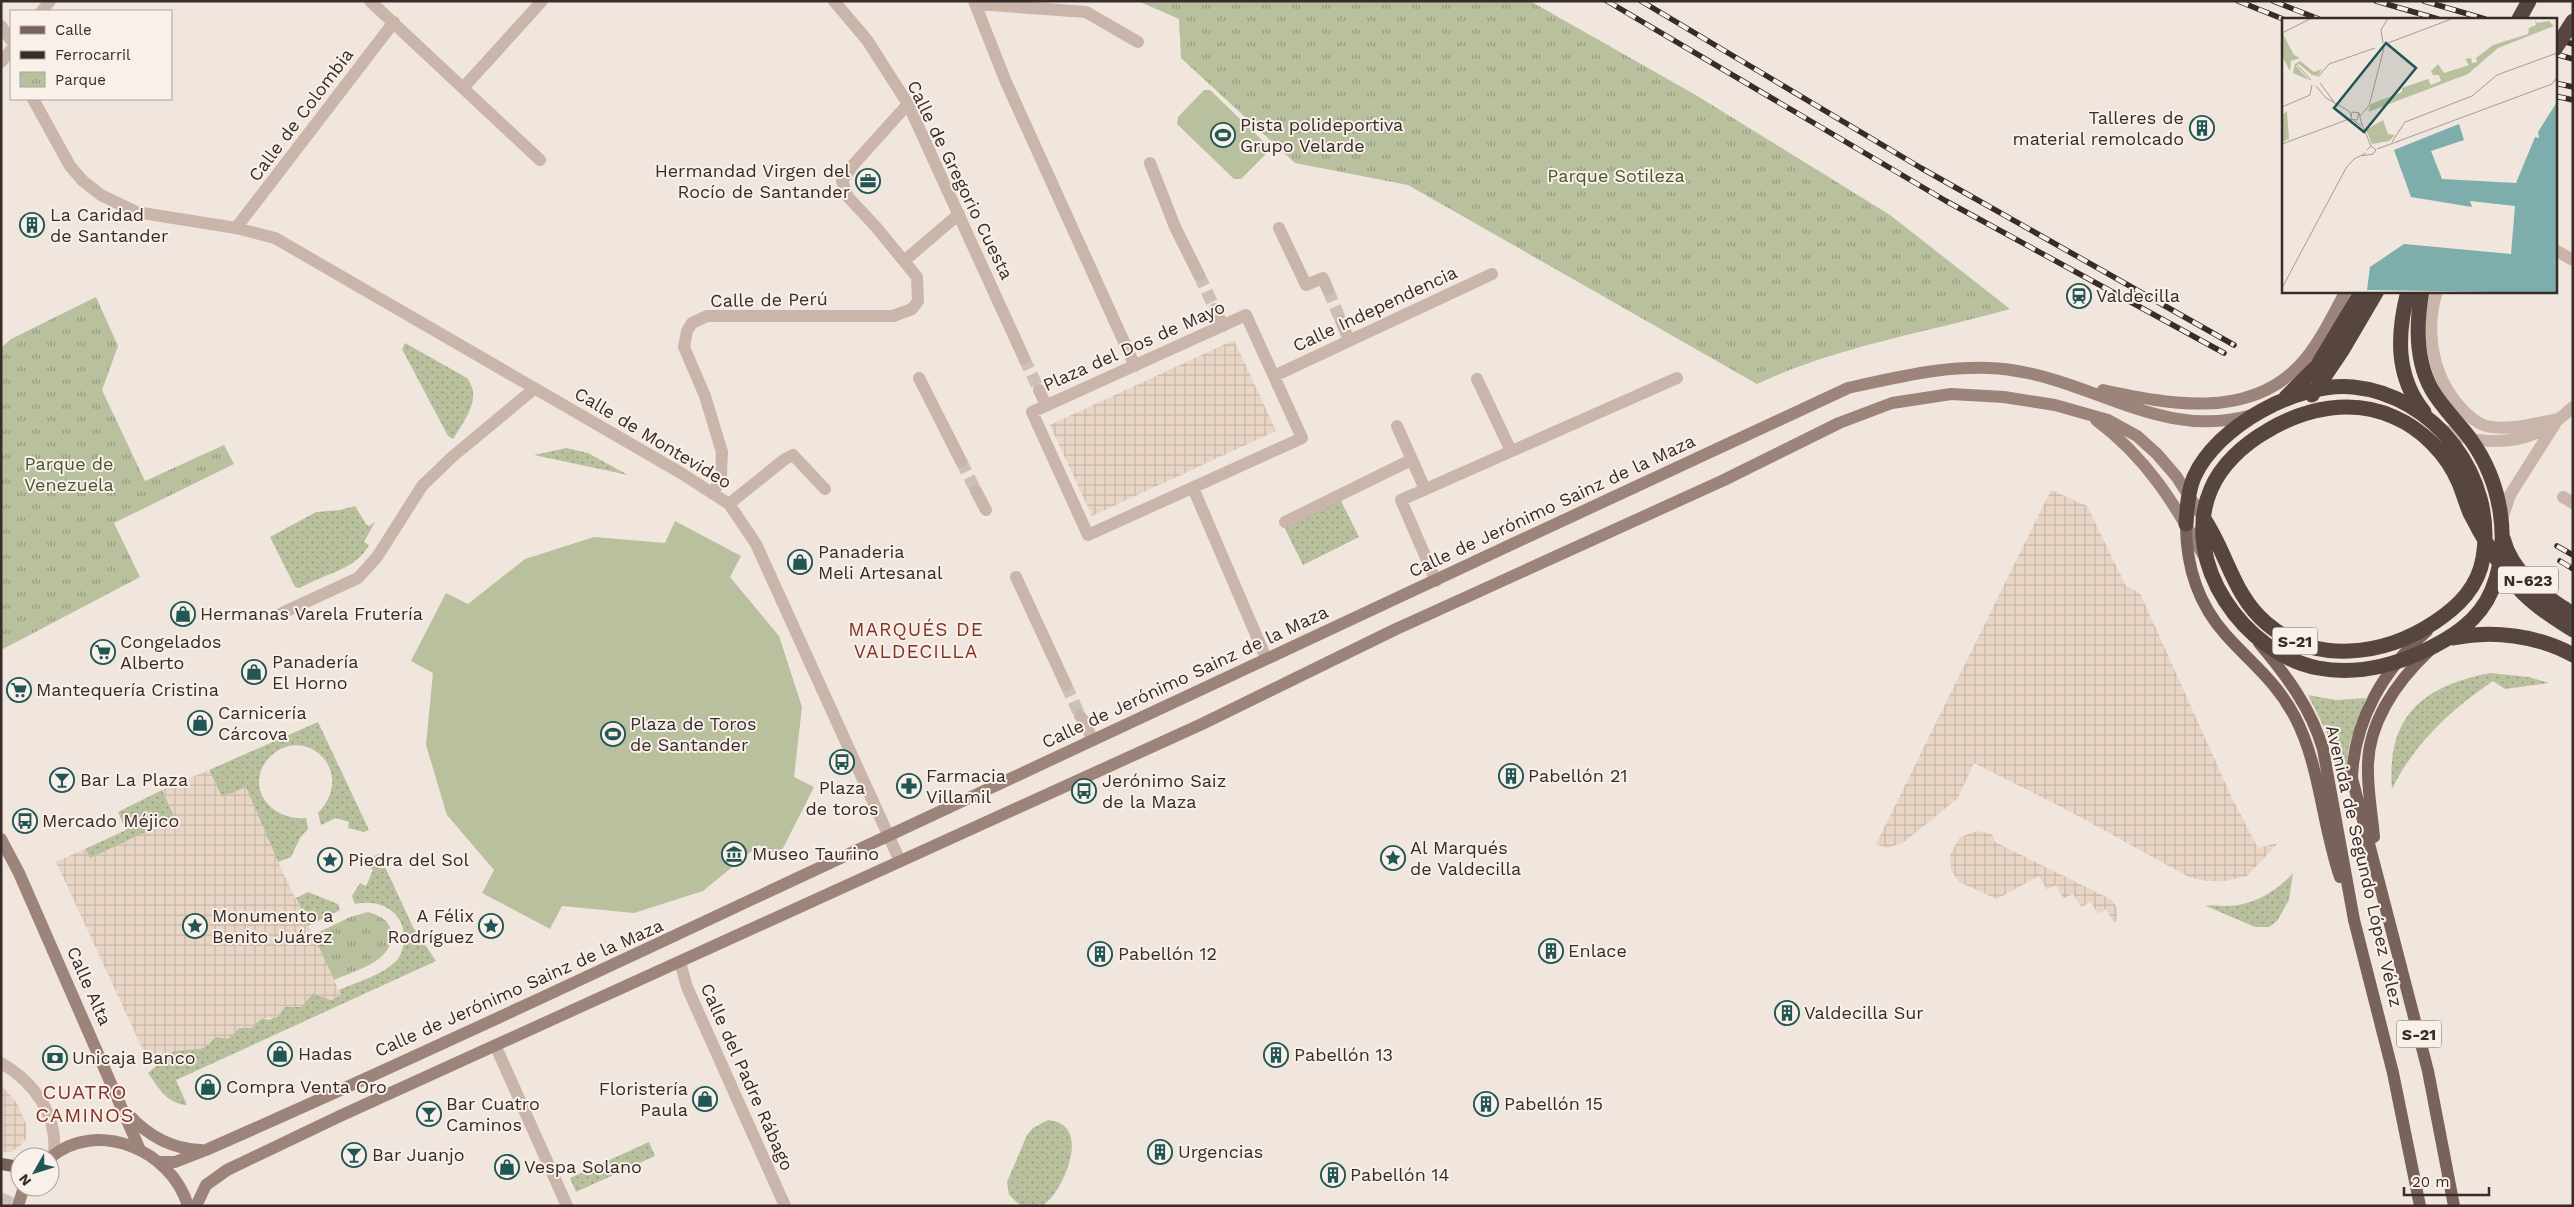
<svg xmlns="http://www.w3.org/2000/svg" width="2574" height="1207" viewBox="0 0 2574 1207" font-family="'Work Sans',sans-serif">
	<defs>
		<pattern id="grass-dots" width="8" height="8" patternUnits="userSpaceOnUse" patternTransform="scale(1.25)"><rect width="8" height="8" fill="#b8c09d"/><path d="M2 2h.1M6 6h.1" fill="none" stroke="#969c80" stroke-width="1.8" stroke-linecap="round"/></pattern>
		<pattern id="park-tufts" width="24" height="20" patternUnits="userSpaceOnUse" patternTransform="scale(1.25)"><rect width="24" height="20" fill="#b8c09d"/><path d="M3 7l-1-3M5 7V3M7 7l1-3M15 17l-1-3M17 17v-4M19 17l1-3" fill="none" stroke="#969c80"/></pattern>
		<pattern id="plaza-grid" width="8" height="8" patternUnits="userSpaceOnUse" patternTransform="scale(1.25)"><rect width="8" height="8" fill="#e9d5c5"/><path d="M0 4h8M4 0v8" fill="none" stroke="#c8b7a9"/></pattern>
	</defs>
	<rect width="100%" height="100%" fill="#f1e6dd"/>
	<path fill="url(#grass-dots)" d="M405,343L467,378C483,398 464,421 453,439L448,436L402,349Z
		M566,448L588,453L628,475L534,455Z
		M1340,499L1359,537L1303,565L1284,527Z
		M355,506L366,524L369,526L375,522L364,542L369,545C356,570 323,574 300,588L295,587L270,537L316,512L340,510Z
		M2490,673L2529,677L2549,683L2505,689L2493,681C2452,709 2414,743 2392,789C2386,716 2423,686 2490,673Z
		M2308,695L2336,700L2366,698L2349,746L2346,772H2337L2330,739Z
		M318,722L369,830L364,832L348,828L349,822L336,818L321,825L318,813C356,774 310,726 274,753C242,779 265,821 306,818L308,829L300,838L291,857L278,862L246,788L222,797L209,770Z
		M162,790L175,818L90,859L85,849L126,830L118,812Z
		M379,854L413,927L436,961L176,1080L187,1105C167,1104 158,1087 148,1073L174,1050L206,1047L215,1037L228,1038L239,1028H251L262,1018L270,1020L285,1007H301L313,993L331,1000L341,995L339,990C357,982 383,975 397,960C402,954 404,946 404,938C404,910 379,899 355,904L352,896L360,883L366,886L373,870L368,867L374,856Z
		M2293,873L2289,900L2277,921L2269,927H2255L2206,906C2209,905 2221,906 2228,906C2254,905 2276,892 2293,873Z
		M308,892L338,904L340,910L308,926L296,898Z
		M1048,1120C1097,1124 1058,1201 1041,1206C1035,1207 1027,1206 1021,1206L1009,1195L1007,1182L1027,1135L1033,1128Z
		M649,1142L655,1156L576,1192L570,1178Z"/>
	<path fill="url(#park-tufts)" d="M1138,1H1530L1694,94L1890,215L2010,309C1925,333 1838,346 1757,384L1408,185L1295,163L1181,58L1179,19Z
		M96,297L118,346L102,390L145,481L224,445L234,464L114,523L140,577L1,650V348L11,339Z
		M368,912C378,915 389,919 391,931C396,961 356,970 334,980L313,935L350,917Z"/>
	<path fill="#b8c09d" d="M1204,90H1210L1268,146V152L1241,179H1234L1177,124L1178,117Z
		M675,521L741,556L730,577L779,636L802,707L794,777L814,787L779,856L759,845L703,891L634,913L562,906L550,929L482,893L494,870L447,815L426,745L433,673L411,661L446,593L468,604L525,559L594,537L665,543Z"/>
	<path fill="url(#plaza-grid)" d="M1234,340L1276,431L1092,516L1050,425Z
		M2051,490L2087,506L2126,586L2140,593L2232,798L2258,848L2278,843L2247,876L2225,881H2205L2189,877L2067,810L1974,763L1958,798L1904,842L1888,848L1876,844Z
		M209,770L222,797L246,787L278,862L341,995L331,1000L313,993L301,1007H285L277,1018H262L251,1028H239L228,1039L214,1037L206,1047L200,1049L174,1051L158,1064L150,1060L144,1052L56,862L85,849L90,858L175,818L162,790Z
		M1977,831L1992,834L1995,842L2112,900L2117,908V920L2114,923L2106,909L2098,914L2091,902L2081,907L2073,894L2063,899L2056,885L2047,890L2039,876L1997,899L1959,882L1951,870L1950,855L1960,837Z
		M1,1085L17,1103L26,1124V1139L21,1145L11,1152H1Z"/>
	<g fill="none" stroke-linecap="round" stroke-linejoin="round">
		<path stroke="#ccc1b9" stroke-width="12" stroke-dasharray="12 6" stroke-linecap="butt" d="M1199,275L1215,309
			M1328,290L1341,321
			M1024,358L1039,390
			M961,461L976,491
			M1066,685L1080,716"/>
		<path stroke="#ccc1b9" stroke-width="12" stroke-dasharray="12 6" stroke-linecap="butt" d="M1,1198L17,1206"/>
		<path stroke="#c9b5a9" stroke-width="12" d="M370,1L540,160
			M834,1L867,40L908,104L1024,358
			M974,1L1006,82L1135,366
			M977,4L1086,12L1138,42
			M42,11L50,1
			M1,26L11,40
			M1,62L11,50
			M463,88L542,1
			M33,99L70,166L83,181L101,195L136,212L236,228L275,238L681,473L729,504L756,544L900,861
			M1150,163L1175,227L1199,275
			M236,228L394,22
			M1279,228L1306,285L1323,278L1328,290
			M2555,250L2573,260
			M904,261L959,214
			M2437,291C2424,333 2433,381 2465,412C2472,419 2481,426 2491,427C2513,430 2536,423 2559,419
			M1215,309L1223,326
			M1246,315L1302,438L1088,535L1032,412Z
			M1341,321L1349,340
			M1274,376L1492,274
			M919,378L961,461
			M1477,379L1511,451
			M1039,390L1046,405
			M1397,426L1425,489
			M2440,428C2467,443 2509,446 2538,432C2551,427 2563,416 2573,407
			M1193,488L1266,658
			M976,491L986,510
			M713,494L721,476L722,452L705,396L684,347L687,331L692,323L707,316H893L912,309L918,301L917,277L876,227L848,197L842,181L853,165L908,104
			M2563,497L2573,503
			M729,504L785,459L793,455L825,489
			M2502,519L2510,495L2555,424
			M1285,522L1411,460
			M1016,577L1066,685
			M1436,581L1401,500L1677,378
			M282,613L358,578L377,557L422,486L452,457L534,389
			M1080,716L1086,724L1092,740
			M680,962L687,987L785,1206
			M496,1047L567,1206
			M1,1063C34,1082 58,1115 54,1154"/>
		<path stroke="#9d847b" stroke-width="12" d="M2103,390C2168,404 2247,420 2299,366C2319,345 2332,316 2346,291
			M2096,420C2147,458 2174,503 2205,558
			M1,839L19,873L140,1150
			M128,1114C148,1136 171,1149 201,1150
			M50,1158C96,1118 172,1150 188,1206
			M160,1162H175L206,1150C436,1049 664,940 892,834C1210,685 1529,536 1848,388C1901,376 1962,361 2017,371C2098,384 2165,440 2252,415
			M18,1206L24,1187
			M196,1206L206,1185L227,1170L340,1116L1202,724L1394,630L1724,480L1839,423L1892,403L1951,394L2004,397L2055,405L2108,420L2137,436L2157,454L2176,476L2204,519"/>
		<path stroke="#78625a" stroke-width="12" d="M2186,524C2186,566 2198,604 2226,635C2252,664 2276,681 2295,717C2320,765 2322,825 2340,877
			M2427,631C2384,669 2354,720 2352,778L2428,1071L2454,1206
			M2259,643C2286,675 2311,708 2323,749L2354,920L2393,1073L2420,1206
			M2374,837C2372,815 2368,793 2368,772C2366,725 2396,682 2429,651
			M1,1164L20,1167"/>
		<path stroke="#574540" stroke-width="15" d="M2519,19L2529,1
			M2408,291C2397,334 2395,376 2424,412
			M2422,291C2416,324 2415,360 2432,390C2443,409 2459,423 2471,440C2501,482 2512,541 2492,590C2479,621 2452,638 2422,652C2389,667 2355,675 2318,668C2245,654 2179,562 2211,489C2221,465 2244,444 2267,431C2305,408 2352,398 2394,417C2422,429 2447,454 2459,483C2463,493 2466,503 2470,513C2481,535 2495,558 2510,578C2526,600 2549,615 2573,630
			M2312,395L2343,349L2377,291
			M2286,397L2317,366L2362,291
			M2186,524C2187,508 2188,492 2194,477C2217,426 2297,382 2353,387C2435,395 2497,478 2483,558C2478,587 2459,606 2435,622C2384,656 2315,665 2266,623C2233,595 2227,553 2204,519
			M2503,538C2512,573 2543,596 2573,614
			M2453,638C2492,630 2537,635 2573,655"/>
		<defs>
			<path id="rail" d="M1607,1L1946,201L2224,353
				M1641,1L1921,168L2234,345
				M2238,1L2283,19
				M2273,1L2319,19
				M2376,1L2438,19
				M2424,1L2485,19
				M2555,39L2573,44
				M2555,54L2573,59
				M2555,83L2573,87
				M2555,96L2573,100
				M2557,546L2573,555
				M2560,561L2573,569"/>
		</defs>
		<use href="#rail" stroke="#372c29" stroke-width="5.5"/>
		<use href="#rail" stroke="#f9f0e9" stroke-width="4" stroke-dasharray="11" stroke-linecap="butt"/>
		<path stroke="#574540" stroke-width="15" d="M2555,49L2573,21"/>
	</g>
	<defs>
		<symbol id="building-ring" viewBox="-11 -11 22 22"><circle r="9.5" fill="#f9f0e9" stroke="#205755" stroke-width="1.5"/><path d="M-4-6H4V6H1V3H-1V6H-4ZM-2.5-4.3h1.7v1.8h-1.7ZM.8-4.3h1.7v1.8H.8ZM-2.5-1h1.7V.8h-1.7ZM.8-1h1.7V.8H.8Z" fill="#205755"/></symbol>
		<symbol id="stadium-ring" viewBox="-11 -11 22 22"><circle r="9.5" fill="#f9f0e9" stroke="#205755" stroke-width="1.5"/><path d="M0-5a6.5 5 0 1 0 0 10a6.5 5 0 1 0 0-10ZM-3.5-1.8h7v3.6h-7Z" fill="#205755"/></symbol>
		<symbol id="office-ring" viewBox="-11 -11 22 22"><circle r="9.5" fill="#f9f0e9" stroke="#205755" stroke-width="1.5"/><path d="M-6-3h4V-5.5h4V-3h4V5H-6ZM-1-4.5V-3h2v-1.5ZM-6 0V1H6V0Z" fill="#205755"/></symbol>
		<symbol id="station-ring" viewBox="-11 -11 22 22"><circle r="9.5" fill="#f9f0e9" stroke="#205755" stroke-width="1.5"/><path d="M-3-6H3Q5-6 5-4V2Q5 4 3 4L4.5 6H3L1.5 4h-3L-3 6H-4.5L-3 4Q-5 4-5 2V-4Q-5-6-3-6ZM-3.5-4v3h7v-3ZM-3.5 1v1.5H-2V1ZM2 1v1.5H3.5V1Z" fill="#205755"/></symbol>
		<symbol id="shop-ring" viewBox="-11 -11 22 22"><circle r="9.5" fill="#f9f0e9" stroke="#205755" stroke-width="1.5"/><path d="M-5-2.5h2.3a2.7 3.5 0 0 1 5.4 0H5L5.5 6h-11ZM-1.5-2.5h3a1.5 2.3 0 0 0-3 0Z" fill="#205755"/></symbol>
		<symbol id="supermarket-ring" viewBox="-11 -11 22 22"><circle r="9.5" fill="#f9f0e9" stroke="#205755" stroke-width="1.5"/><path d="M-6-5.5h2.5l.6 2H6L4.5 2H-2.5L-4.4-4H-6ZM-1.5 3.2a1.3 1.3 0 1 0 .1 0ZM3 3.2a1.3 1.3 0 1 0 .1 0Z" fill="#205755"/></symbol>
		<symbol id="bus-ring" viewBox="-11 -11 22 22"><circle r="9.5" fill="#f9f0e9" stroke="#205755" stroke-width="1.5"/><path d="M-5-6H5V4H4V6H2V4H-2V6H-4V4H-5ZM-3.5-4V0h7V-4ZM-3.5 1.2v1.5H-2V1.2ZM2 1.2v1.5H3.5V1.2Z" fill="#205755"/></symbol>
		<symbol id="bar-ring" viewBox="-11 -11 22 22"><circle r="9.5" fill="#f9f0e9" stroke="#205755" stroke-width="1.5"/><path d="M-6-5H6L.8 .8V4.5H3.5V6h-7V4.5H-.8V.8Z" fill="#205755"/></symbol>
		<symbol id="pharmacy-ring" viewBox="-11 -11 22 22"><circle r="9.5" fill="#f9f0e9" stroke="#205755" stroke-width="1.5"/><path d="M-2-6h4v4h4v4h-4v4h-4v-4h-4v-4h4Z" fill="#205755"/></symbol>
		<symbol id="museum-ring" viewBox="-11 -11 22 22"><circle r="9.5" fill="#f9f0e9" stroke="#205755" stroke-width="1.5"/><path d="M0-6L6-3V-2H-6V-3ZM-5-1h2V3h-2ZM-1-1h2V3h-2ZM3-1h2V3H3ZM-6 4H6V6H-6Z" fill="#205755"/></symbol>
		<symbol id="sight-ring" viewBox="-11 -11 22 22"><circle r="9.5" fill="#f9f0e9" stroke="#205755" stroke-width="1.5"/><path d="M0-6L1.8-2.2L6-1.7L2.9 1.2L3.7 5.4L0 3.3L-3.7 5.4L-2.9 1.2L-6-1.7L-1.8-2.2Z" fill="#205755"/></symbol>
		<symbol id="bank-ring" viewBox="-11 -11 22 22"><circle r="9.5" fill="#f9f0e9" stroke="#205755" stroke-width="1.5"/><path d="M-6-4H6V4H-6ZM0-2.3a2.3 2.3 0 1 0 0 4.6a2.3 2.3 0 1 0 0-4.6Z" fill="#205755"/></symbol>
	</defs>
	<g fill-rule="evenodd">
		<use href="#building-ring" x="2188" y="114" width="28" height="28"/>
		<use href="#stadium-ring" x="1209" y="121" width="28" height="28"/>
		<use href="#office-ring" x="854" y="167" width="28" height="28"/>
		<use href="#building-ring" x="18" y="211" width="28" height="28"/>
		<use href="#station-ring" x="2065" y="282" width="28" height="28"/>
		<use href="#shop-ring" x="786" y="548" width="28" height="28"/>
		<use href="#shop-ring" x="169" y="600" width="28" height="28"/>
		<use href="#supermarket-ring" x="89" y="638" width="28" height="28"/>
		<use href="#shop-ring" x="240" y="658" width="28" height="28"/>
		<use href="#supermarket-ring" x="5" y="676" width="28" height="28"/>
		<use href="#shop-ring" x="186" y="709" width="28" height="28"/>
		<use href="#stadium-ring" x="599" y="720" width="28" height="28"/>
		<use href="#bus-ring" x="828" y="748" width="28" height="28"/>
		<use href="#building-ring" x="1497" y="762" width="28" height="28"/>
		<use href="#bar-ring" x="48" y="766" width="28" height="28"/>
		<use href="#pharmacy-ring" x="895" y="772" width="28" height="28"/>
		<use href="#bus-ring" x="1070" y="777" width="28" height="28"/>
		<use href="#bus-ring" x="11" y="807" width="28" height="28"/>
		<use href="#museum-ring" x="720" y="840" width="28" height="28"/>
		<use href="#sight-ring" x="1379" y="844" width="28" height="28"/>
		<use href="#sight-ring" x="316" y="846" width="28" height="28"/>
		<use href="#sight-ring" x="181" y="912" width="28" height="28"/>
		<use href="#sight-ring" x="477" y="912" width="28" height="28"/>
		<use href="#building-ring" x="1537" y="937" width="28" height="28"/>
		<use href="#building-ring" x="1086" y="940" width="28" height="28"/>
		<use href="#building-ring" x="1773" y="999" width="28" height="28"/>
		<use href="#shop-ring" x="266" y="1040" width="28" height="28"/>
		<use href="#building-ring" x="1262" y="1041" width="28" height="28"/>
		<use href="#bank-ring" x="41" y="1044" width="28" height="28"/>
		<use href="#shop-ring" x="194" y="1073" width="28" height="28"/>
		<use href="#shop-ring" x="691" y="1085" width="28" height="28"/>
		<use href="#building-ring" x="1472" y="1090" width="28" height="28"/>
		<use href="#bar-ring" x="415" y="1100" width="28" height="28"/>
		<use href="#building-ring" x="1146" y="1138" width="28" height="28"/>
		<use href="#bar-ring" x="340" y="1141" width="28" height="28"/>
		<use href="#shop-ring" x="493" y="1153" width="28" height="28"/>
		<use href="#building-ring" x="1319" y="1161" width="28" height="28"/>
	</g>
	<g text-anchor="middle" stroke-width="4" stroke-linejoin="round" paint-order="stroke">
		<g fill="#f9f0e9" stroke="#716763" stroke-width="1">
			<rect x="2498" y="566.5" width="60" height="27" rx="4"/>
			<rect x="2272.5" y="627.5" width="45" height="27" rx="4"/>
			<rect x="2396.5" y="1020.5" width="45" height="27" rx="4"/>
		</g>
		<g font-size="16" font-weight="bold" fill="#372c29">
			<text x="2528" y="586">N-623</text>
			<text x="2295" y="647">S-21</text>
			<text x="2419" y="1040">S-21</text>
		</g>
		<g font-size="18" fill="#372c29" stroke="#f9f0e9">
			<text transform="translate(301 115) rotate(-53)" y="6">Calle de Colombia</text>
			<text transform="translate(960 180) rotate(64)" y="6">Calle de Gregorio Cuesta</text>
			<text transform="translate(769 300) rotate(-1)" y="6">Calle de Perú</text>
			<text transform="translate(1375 309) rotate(-25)" y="6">Calle Independencia</text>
			<text transform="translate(1134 346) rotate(-24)" y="6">Plaza del Dos de Mayo</text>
			<text transform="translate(653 438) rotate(31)" y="6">Calle de Montevideo</text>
			<text transform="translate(1552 506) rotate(-25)" y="6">Calle de Jerónimo Sainz de la Maza</text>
			<text transform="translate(1185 677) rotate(-25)" y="6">Calle de Jerónimo Sainz de la Maza</text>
			<text transform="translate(2364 866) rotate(77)" y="6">Avenida de Segundo López Vélez</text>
			<text transform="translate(89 986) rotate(66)" y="6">Calle Alta</text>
			<text transform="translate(519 988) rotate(-24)" y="6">Calle de Jerónimo Sainz de la Maza</text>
			<text transform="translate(747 1077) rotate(66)" y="6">Calle del Padre Rábago</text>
		</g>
		<g font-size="18" fill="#372c29" stroke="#f9f0e9" text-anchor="start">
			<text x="2184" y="124" text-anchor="end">Talleres de<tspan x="2184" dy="21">material remolcado</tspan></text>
			<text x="1240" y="131">Pista polideportiva<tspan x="1240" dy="21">Grupo Velarde</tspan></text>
			<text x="850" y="177" text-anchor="end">Hermandad Virgen del<tspan x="850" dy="21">Rocío de Santander</tspan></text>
			<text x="50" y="221">La Caridad<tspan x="50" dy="21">de Santander</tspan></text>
			<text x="2096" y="302">Valdecilla</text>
			<text x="818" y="558">Panaderia<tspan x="818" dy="21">Meli Artesanal</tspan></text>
			<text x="200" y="620">Hermanas Varela Frutería</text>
			<text x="120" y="648">Congelados<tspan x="120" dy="21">Alberto</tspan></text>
			<text x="272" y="668">Panadería<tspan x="272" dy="21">El Horno</tspan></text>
			<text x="36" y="696">Mantequería Cristina</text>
			<text x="218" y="719">Carnicería<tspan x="218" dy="21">Cárcova</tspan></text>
			<text x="630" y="730">Plaza de Toros<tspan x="630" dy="21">de Santander</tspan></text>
			<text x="926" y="782">Farmacia<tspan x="926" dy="21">Villamil</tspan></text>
			<text x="1528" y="782">Pabellón 21</text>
			<text x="80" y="786">Bar La Plaza</text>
			<text x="1102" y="787">Jerónimo Saiz<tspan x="1102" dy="21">de la Maza</tspan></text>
			<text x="842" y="794" text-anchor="middle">Plaza<tspan x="842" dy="21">de toros</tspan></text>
			<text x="42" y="827">Mercado Méjico</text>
			<text x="1410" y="854">Al Marqués<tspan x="1410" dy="21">de Valdecilla</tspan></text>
			<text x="752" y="860">Museo Taurino</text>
			<text x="348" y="866">Piedra del Sol</text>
			<text x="212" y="922">Monumento a<tspan x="212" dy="21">Benito Juárez</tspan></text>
			<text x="474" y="922" text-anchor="end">A Félix<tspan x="474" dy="21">Rodríguez</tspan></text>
			<text x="1568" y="957">Enlace</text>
			<text x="1118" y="960">Pabellón 12</text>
			<text x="1804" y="1019">Valdecilla Sur</text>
			<text x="298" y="1060">Hadas</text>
			<text x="1294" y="1061">Pabellón 13</text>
			<text x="72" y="1064">Unicaja Banco</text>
			<text x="226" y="1093">Compra Venta Oro</text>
			<text x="688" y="1095" text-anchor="end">Floristería<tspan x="688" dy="21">Paula</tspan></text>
			<text x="446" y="1110">Bar Cuatro<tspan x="446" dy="21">Caminos</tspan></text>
			<text x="1504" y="1110">Pabellón 15</text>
			<text x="1178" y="1158">Urgencias</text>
			<text x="372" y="1161">Bar Juanjo</text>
			<text x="524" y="1173">Vespa Solano</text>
			<text x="1350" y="1181">Pabellón 14</text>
		</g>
		<g font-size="18" fill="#4a542d" stroke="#f9f0e9">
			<text x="1616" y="182">Parque Sotileza</text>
			<text x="69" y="470">Parque de<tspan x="69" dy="21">Venezuela</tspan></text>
		</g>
		<g font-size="19" letter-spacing="1" fill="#833225" stroke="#f9f0e9">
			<text x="916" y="636">MARQUÉS DE<tspan x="916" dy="22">VALDECILLA</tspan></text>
		</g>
		<g font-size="20" letter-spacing="1" fill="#833225" stroke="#f9f0e9">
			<text x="85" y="1099">CUATRO<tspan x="85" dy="23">CAMINOS</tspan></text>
		</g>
	</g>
	<g transform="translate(2282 18)">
		<rect width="275" height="275" fill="#f1e6dd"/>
		<path d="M18,43L32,54L40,51L36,58L30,57L17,46L14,48L27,62L11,55L13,46ZM5,93L7,121L0,124V97Z" fill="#b8c09d"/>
		<path d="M253,2L255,5L267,3L272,8L216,30L186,56L86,94L89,86L120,74V70L146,61L149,67L159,63L157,57H151L149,53L156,46L162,55L187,47L183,41L189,40L190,45L195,44L194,40L211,27L246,16L247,10L254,7ZM1,16L12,37L18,40L9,43L8,53L1,40ZM101,102L106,116L113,117L107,123L90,126L84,112Z" fill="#b8c09d"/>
		<path d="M275,84V275L85,272L88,249L122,226L229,236L233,188L188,183L190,189L129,179L112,132L177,106L182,122L149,133L160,161L234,165L253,119L257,120L256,114Z" fill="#7daeab"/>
		<path fill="none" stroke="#a79c95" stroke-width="1" d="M0,15L30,0M101,25L99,12L106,0M106,25L172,0M16,48L29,62M36,59L47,46L93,30M38,65L52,84M34,68L44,80L67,93L69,98M0,89L28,77L30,67M78,98L87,88L102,30M79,104L89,128M79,108L69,100L70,94L77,95L80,107M110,124L123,104L190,78L215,57L275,35M114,124L270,66L275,59M0,126L67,101L75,102L77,94M95,131L117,123M80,138L91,136L94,132L89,128L85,132M0,270L64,150L72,141L84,135"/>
		<path fill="#205755" fill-opacity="0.15" stroke="#205755" stroke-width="2.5" d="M104,25L134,50L82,114L52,90Z"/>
		<rect width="275" height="275" fill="none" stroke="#372c29" stroke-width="2.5"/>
	</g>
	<rect width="2574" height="1207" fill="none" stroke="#372c29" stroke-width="5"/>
	<rect x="10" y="10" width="162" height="90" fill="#f9f0e9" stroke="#aba29c"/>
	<rect x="20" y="26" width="25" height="8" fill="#78625a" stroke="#aba29c"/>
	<text x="55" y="35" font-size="15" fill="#372c29">Calle</text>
	<rect x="20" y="51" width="25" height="8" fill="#372c29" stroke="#aba29c"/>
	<text x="55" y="60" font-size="15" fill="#372c29">Ferrocarril</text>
	<rect x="20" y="72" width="25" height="15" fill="url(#park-tufts)" stroke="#aba29c"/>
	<text x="55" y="85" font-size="15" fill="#372c29">Parque</text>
	<g transform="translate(35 1172) rotate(231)"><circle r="24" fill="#f9f0e9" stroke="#aba29c"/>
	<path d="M0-4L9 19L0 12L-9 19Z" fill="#205755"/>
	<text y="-8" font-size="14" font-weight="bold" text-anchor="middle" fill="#372c29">N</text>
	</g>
	<path d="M2404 1187v8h85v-8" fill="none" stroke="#372c29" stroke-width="2.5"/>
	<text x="2412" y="1187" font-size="15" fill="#372c29" stroke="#f9f0e9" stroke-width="4" paint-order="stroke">20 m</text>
</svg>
